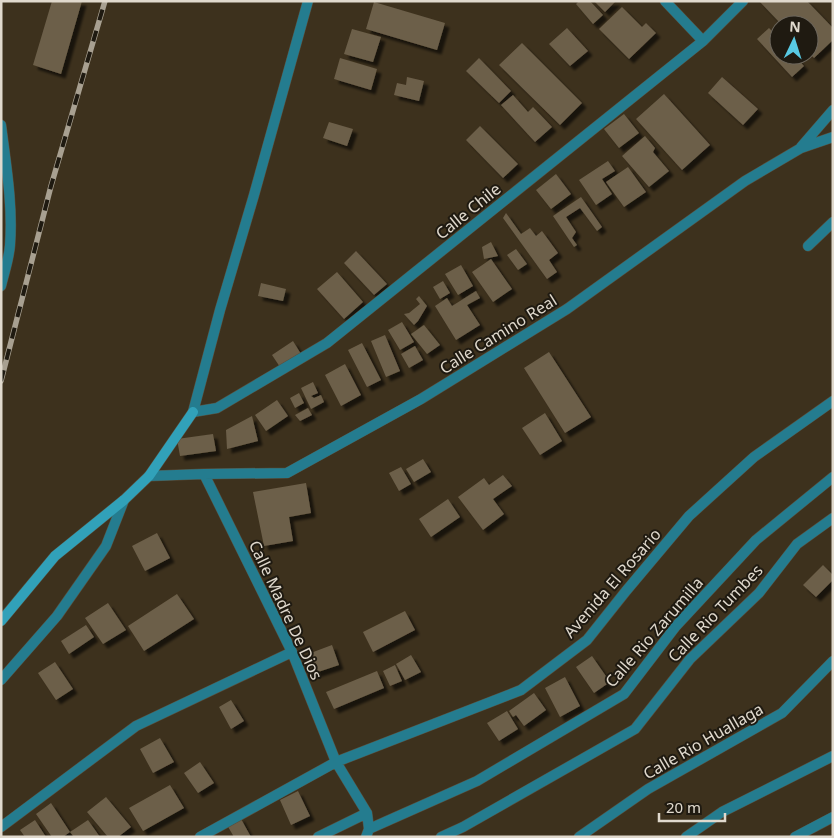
<svg xmlns="http://www.w3.org/2000/svg" width="834" height="838" viewBox="0 0 834 838" font-family="'Noto Sans',sans-serif">
	<defs>
		<filter id="shadow"><feDropShadow dx="4.5" dy="4.5" stdDeviation="1" flood-color="#0009"/></filter>
	</defs>
	<rect width="100%" height="100%" fill="#3d311d"/>
	<path fill="#6c5f49" filter="url(#shadow)" d="M52,1H82L61,74L33,65Z
		M579,1H590L603,15L593,24L576,4Z
		M594,1H616L605,12Z
		M761,1H807L833,28V40L814,58L809,53V25H782L760,2Z
		M374,2L445,23L437,50L366,29Z
		M622,7L642,27L646,23L656,33L629,59L599,29Z
		M567,28L588,51L570,66L549,44Z
		M769,28L779,38V55H794L804,66L792,77L757,39Z
		M352,29L381,37L373,62L344,54Z
		M522,43L582,103L560,125L499,65Z
		M340,58L377,69L371,90L334,79Z
		M479,58L511,91L499,103L466,71Z
		M407,77L424,81L419,101L394,95L397,83L406,85Z
		M722,77L758,109L743,125L708,93Z
		M664,94L710,145L682,170L636,119Z
		M513,95L528,112L533,107L552,127L535,142L501,105Z
		M624,114L639,133L619,148L604,129Z
		M329,122L353,129L347,146L323,138Z
		M480,126L518,164L503,178L466,140Z
		M645,136L655,148L653,152L669,171L649,187L622,156Z
		M608,161L615,171L602,179L612,194L596,205L579,180Z
		M628,167L646,192L624,207L606,182Z
		M556,174L571,194L551,209L536,190Z
		M581,197L602,227L597,231L580,208L566,217L576,232L572,238L577,245L574,247L553,216Z
		M506,213L521,234L530,228L536,236L542,231L558,253L549,260L557,272L547,279L503,218Z
		M491,242L498,256L484,259L482,247Z
		M516,249L527,264L518,270L507,255Z
		M356,251L387,284L374,295L344,263Z
		M491,259L512,289L493,302L472,272Z
		M461,265L473,286L458,295L445,274Z
		M337,272L363,302L344,319L317,289Z
		M443,281L450,293L440,299L433,287Z
		M261,283L286,289L283,301L258,296Z
		M476,291L480,298L467,305L480,325L456,340L435,306L447,298L452,306Z
		M419,296L427,306L418,321L414,325L404,314L409,313L420,304L416,299Z
		M402,322L414,342L400,350L388,330Z
		M424,325L440,345L427,354L411,334Z
		M385,335L400,371L386,377L371,341Z
		M293,341L301,354L280,367L272,355Z
		M362,343L381,380L367,387L348,350Z
		M415,346L423,360L409,368L401,354Z
		M549,352L591,417L565,433L524,368Z
		M345,364L361,395L341,406L325,375Z
		M313,382L318,393L311,396L314,398L321,395L324,402L311,409L301,388Z
		M299,393L304,403L295,408L290,398Z
		M277,400L288,416L266,431L255,415Z
		M308,408L312,415L300,421L295,415Z
		M545,413L562,441L540,455L522,428Z
		M252,416L258,441L227,449L226,430Z
		M213,434L216,451L180,456L177,439Z
		M423,459L431,472L414,482L406,469Z
		M401,467L411,484L399,491L389,473Z
		M503,475L512,486L493,499L504,514L483,530L458,497L484,478L489,485Z
		M306,483L311,513L289,517L293,541L264,546L253,492Z
		M448,499L460,517L431,537L419,519Z
		M157,533L170,558L145,571L132,546Z
		M823,565L833,575V580L816,597L803,585Z
		M177,594L194,619L144,651L128,626Z
		M108,603L126,630L103,644L85,618Z
		M405,611L415,630L373,652L363,632Z
		M86,625L94,637L69,654L61,641Z
		M332,645L339,665L315,673L308,654Z
		M411,655L421,672L405,680L396,664Z
		M592,656L610,682L594,693L576,667Z
		M55,662L73,689L56,700L38,673Z
		M395,665L402,681L390,686L383,671Z
		M377,671L384,688L334,709L326,692Z
		M565,677L580,706L560,717L545,688Z
		M534,693L546,710L524,726L516,715L513,717L509,711Z
		M231,700L244,721L231,729L219,707Z
		M507,711L518,729L499,741L487,723Z
		M160,738L174,762L153,773L140,749Z
		M200,762L214,783L198,793L184,773Z
		M170,785L184,808L143,831L129,808Z
		M298,791L310,816L291,825L280,800Z
		M106,797L131,827L118,837H108L87,812Z
		M51,803L70,832L63,837H52L36,814Z
		M240,817L251,837H234L227,825Z
		M35,820L46,837H25L20,830Z
		M88,820L100,837H74L70,832Z"/>
	<g fill="none" stroke-linecap="round" stroke-linejoin="round">
		<defs>
			<path id="street" d="M308,1L254,195L220,310L193,412L217,408L327,343L703,41L743,1
				M665,1L703,41
				M1,125C6,165 13,205 10,245C9,259 4,273 1,286
				M801,147L833,110
				M808,246L833,222
				M204,474L292,652L336,762L367,813L369,829L366,837
				M149,476L204,474L287,473L421,399L567,309L745,181L801,148L833,137
				M1,680L57,616L106,546L124,500
				M1,827L136,726L292,652
				M369,829L477,781L624,694L676,626L756,540L833,477
				M200,837L336,762L521,690L587,640L626,591L689,516L754,457L833,401
				M318,837L367,813
				M441,837L463,827L635,729L690,659L759,593L797,544L833,518
				M579,837L648,789L782,713L833,661
				M686,837L722,812L833,756
				M795,837L833,817"/>
			<path id="secondary" d="M1,621L55,556L124,500L149,476L193,412"/>
		</defs>
		<use href="#street" stroke="#5a4f3d" stroke-width="11"/>
		<use href="#secondary" stroke="#5a4f3d" stroke-width="11"/>
		<use href="#street" stroke="#247c8f" stroke-width="10"/>
		<use href="#secondary" stroke="#31a1b9" stroke-width="10"/>
		<defs>
			<path id="rail" d="M1,381L51,186L105,1"/>
		</defs>
		<use href="#rail" stroke="#a8a091" stroke-width="5.5"/>
		<use href="#rail" stroke="#1f1a11" stroke-width="4" stroke-dasharray="11" stroke-linecap="butt"/>
	</g>
	<g text-anchor="middle" stroke-width="4" stroke-linejoin="round" paint-order="stroke">
		<g font-size="16" fill="#e0d9cd" stroke="#1f1a11">
			<text transform="translate(468 211) rotate(-39)" y="6">Calle Chile</text>
			<text transform="translate(498 334) rotate(-32)" y="6">Calle Camino Real</text>
			<text transform="translate(612 583) rotate(-49)" y="6">Avenida El Rosario</text>
			<text transform="translate(286 610) rotate(65)" y="6">Calle Madre De Dios</text>
			<text transform="translate(715 613) rotate(-46)" y="6">Calle Rio Tumbes</text>
			<text transform="translate(654 632) rotate(-49)" y="6">Calle Rio Zarumilla</text>
			<text transform="translate(703 741) rotate(-30)" y="6">Calle Rio Huallaga</text>
		</g>
	</g>
	<rect width="834" height="838" fill="none" stroke="#e0d9cd" stroke-width="5"/>
	<g transform="translate(794 40) rotate(4)"><circle r="24" fill="#1f1a11" stroke="#6c665c"/>
	<path d="M0-4L9 19L0 12L-9 19Z" fill="#58c9e3"/>
	<text y="-8" font-size="14" font-weight="bold" text-anchor="middle" fill="#e0d9cd">N</text>
	</g>
	<path d="M659 813v8h66v-8" fill="none" stroke="#e0d9cd" stroke-width="2.5"/>
	<text x="666" y="813" font-size="15" fill="#e0d9cd" stroke="#1f1a11" stroke-width="4" paint-order="stroke">20 m</text>
</svg>
